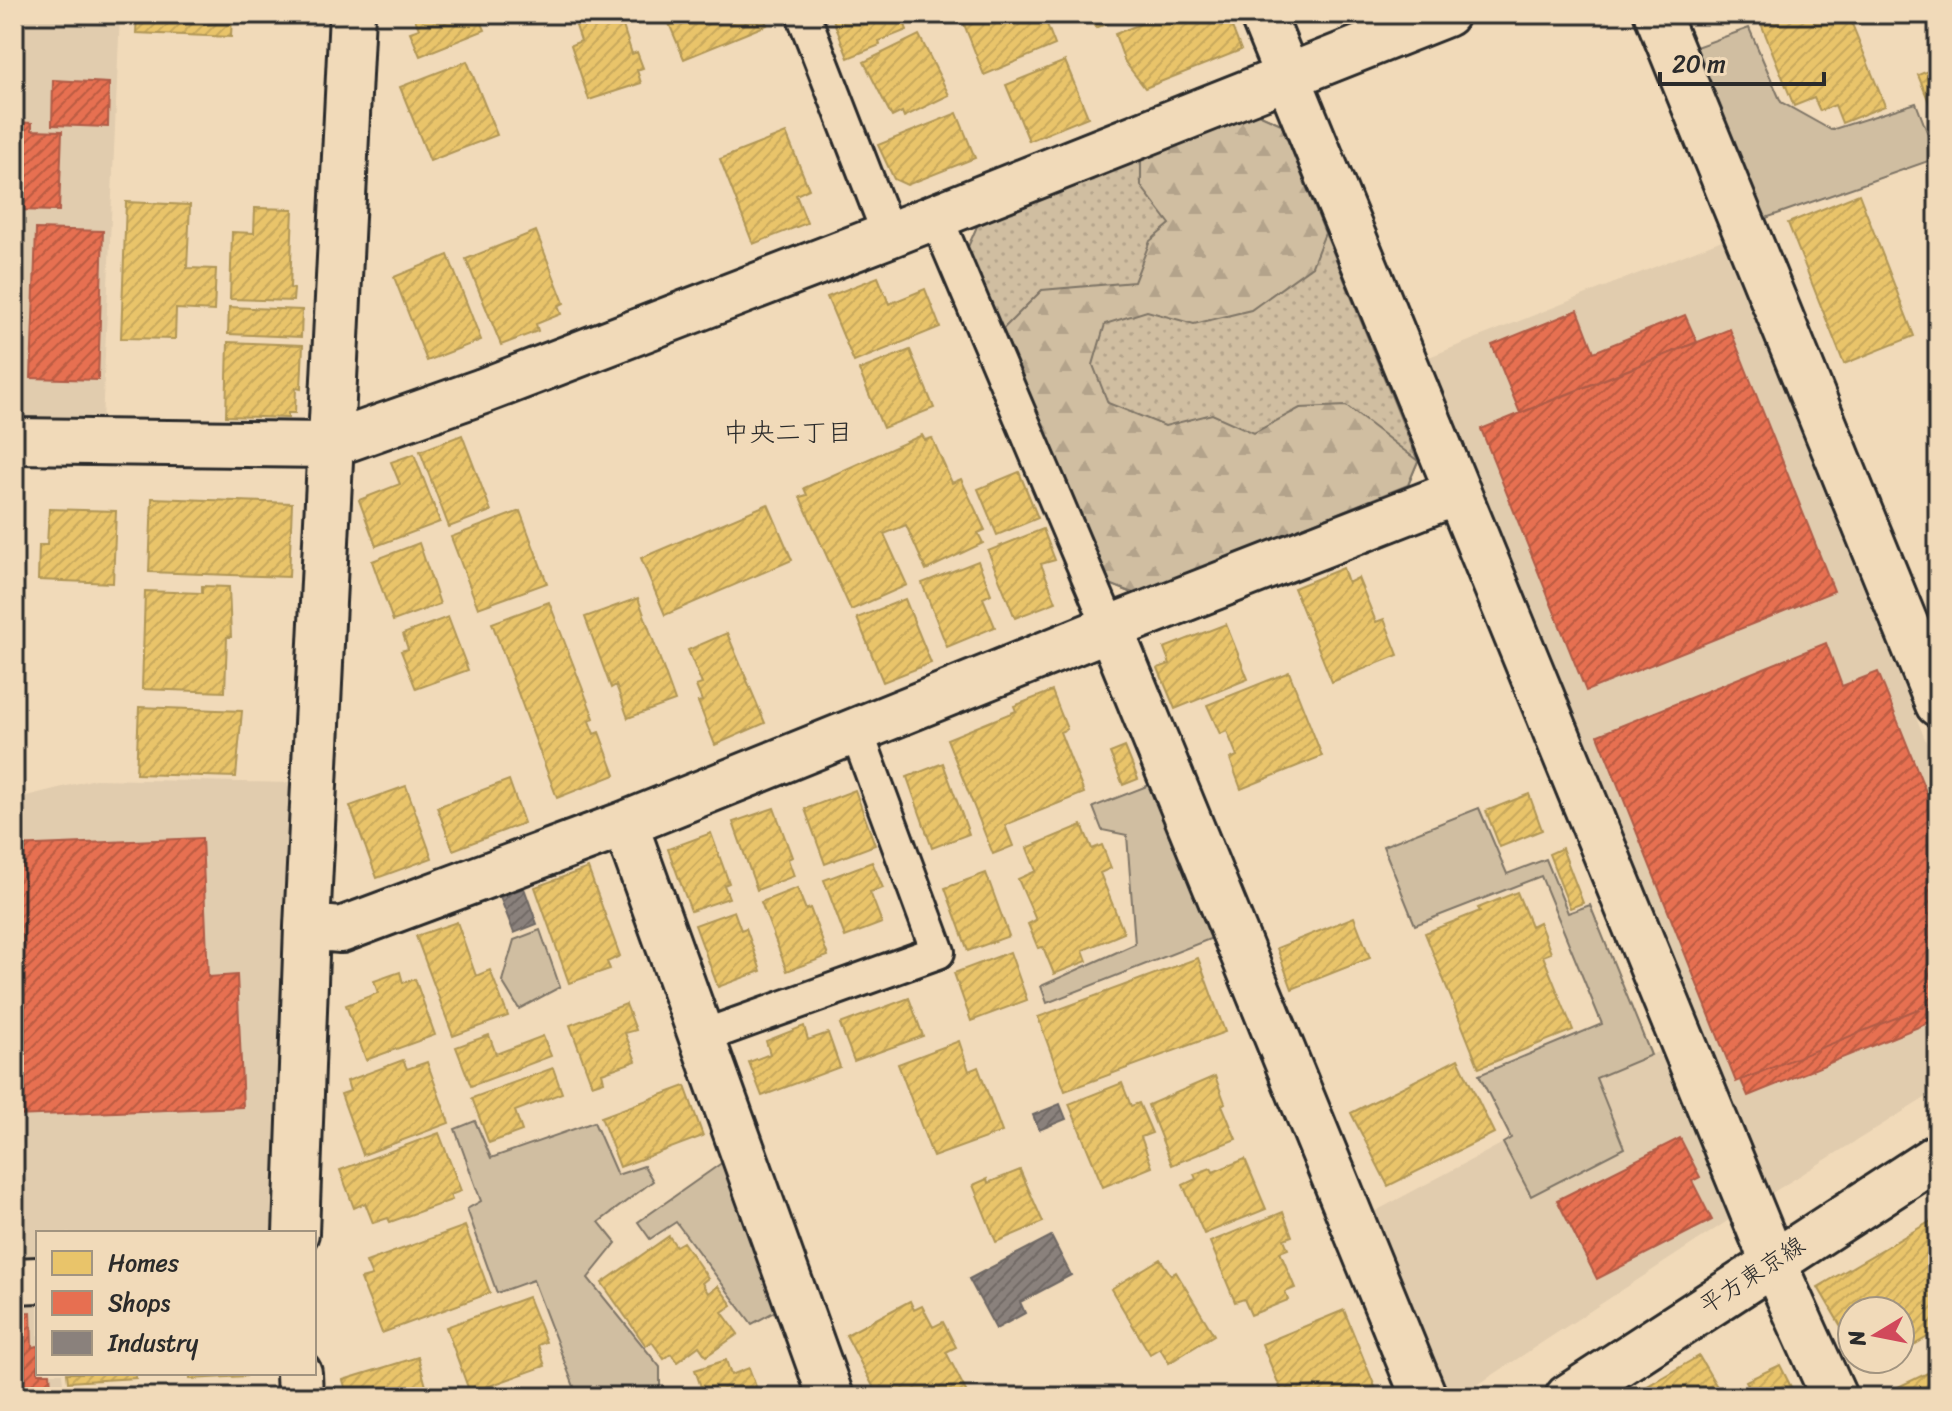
<svg xmlns="http://www.w3.org/2000/svg" width="1952" height="1411" viewBox="0 0 1952 1411" font-family="Sriracha,'Klee One',sans-serif">
	<defs>
		<pattern id="grass-dots" width="8" height="8" patternUnits="userSpaceOnUse" patternTransform="scale(2)"><rect width="8" height="8" fill="#d0bea1"/><path d="M2 2h.1M6 6h.1" fill="none" stroke="#b3a38b" stroke-width="1.8" stroke-linecap="round"/></pattern>
		<pattern id="forest-firs" width="22" height="20" patternUnits="userSpaceOnUse" patternTransform="scale(2)"><rect width="22" height="20" fill="#d0bea1"/><path d="M5 1l3.5 6h-7zM16 11l3.5 6h-7z" fill="#b3a38b"/></pattern>
		<pattern id="homes-hatch" width="6" height="6" patternUnits="userSpaceOnUse" patternTransform="scale(2)"><rect width="6" height="6" fill="#e9c46a"/><path d="M-1 1l2-2M0 6l6-6M5 7l2-2" fill="none" stroke="#c8a95c"/></pattern>
		<pattern id="shops-hatch" width="6" height="6" patternUnits="userSpaceOnUse" patternTransform="scale(2)"><rect width="6" height="6" fill="#e76f51"/><path d="M-1 1l2-2M0 6l6-6M5 7l2-2" fill="none" stroke="#bb5b43"/></pattern>
		<pattern id="industry-hatch" width="6" height="6" patternUnits="userSpaceOnUse" patternTransform="scale(2)"><rect width="6" height="6" fill="#8a817c"/><path d="M-1 1l2-2M0 6l6-6M5 7l2-2" fill="none" stroke="#716a66"/></pattern>
	</defs>
	<rect width="100%" height="100%" fill="#f1dab9"/>
	<filter id="ink" filterUnits="userSpaceOnUse"><feTurbulence type="fractalNoise" baseFrequency=".0125" numOctaves="2"/><feDisplacementMap in="SourceGraphic" scale="16" xChannelSelector="R" yChannelSelector="G"/><feConvolveMatrix kernelMatrix="1 2 1 2 8 2 1 2 1" color-interpolation-filters="sRGB"/></filter>
	<g filter="url(#ink)">
		<path fill="#e1ccae" d="M14,14H120L102,422L14,418Z
			M1722,240L1938,771V1090L1767,1196L1424,359Z
			M95,779L296,783L276,1233H38V1261L14,1262V799Z
			M1660,1051L1729,1220L1459,1397H1446L1372,1213L1503,1143L1531,1196L1623,1148L1595,1078Z
			M38,1302V1373H62L64,1394L91,1393L92,1397H14V1303Z"/>
		<path fill="url(#grass-dots)" stroke="#7e7466" stroke-width="2" d="M1256,113L1281,124L1418,461L1408,485L1135,594L1110,584L967,249L978,224Z"/>
		<path fill="url(#forest-firs)" stroke="#7e7466" stroke-width="2" d="M1256,113L1281,124L1325,233L1312,266L1251,310L1194,324L1147,311L1105,324L1093,365L1108,403L1165,426L1212,414L1254,433L1300,408L1346,406L1418,461L1408,485L1135,594L1110,584L1002,330L1042,290L1134,282L1150,241L1170,224L1141,186V159Z"/>
		<path fill="#d0bea1" stroke="#7e7466" stroke-width="2" d="M1749,28L1781,102L1831,130L1916,103L1937,158L1763,219L1693,48Z
			M1152,784L1215,937L1047,1003L1041,986L1135,944L1127,835L1102,830L1093,807Z
			M1479,808L1507,874L1546,859L1568,913L1590,905L1651,1055L1596,1078L1624,1148L1531,1196L1503,1143L1511,1138L1479,1075L1602,1024L1541,876L1415,925L1383,846Z
			M540,930L560,987L519,1009L502,981L514,940Z
			M475,1121L491,1158L594,1122L617,1175L644,1166L653,1181L599,1222L616,1243L588,1278L660,1367V1386L638,1397H578L533,1280L497,1293L467,1209L481,1201L455,1129Z
			M723,1162L776,1311L752,1324L676,1222L650,1239L638,1222Z"/>
		<path fill="url(#homes-hatch)" stroke="#b09657" stroke-width="2" d="M137,14H232L231,37L136,33Z
			M413,14H478L485,30L420,56L410,32L419,29Z
			M572,14H634L636,22L623,26L632,54L637,52L643,68L637,70L641,83L589,100L571,45L581,41Z
			M665,14H762L767,25L684,59Z
			M831,14H901L907,30L879,41L880,45L848,58Z
			M960,14H1043L1055,45L984,75Z
			M1091,14H1130L1096,28Z
			M1165,14H1227L1241,50L1145,88L1125,62L1115,34Z
			M1791,14H1848L1885,106L1842,123L1835,105L1820,111L1814,98L1794,106L1762,26Z
			M919,35L949,95L904,117L902,112L892,117L864,62Z
			M467,61L497,135L430,161L400,87Z
			M1065,61L1088,117L1029,141L1006,85Z
			M1938,67V124L1918,75Z
			M957,113L975,158L907,185L894,179L878,145Z
			M786,133L809,189L796,195L807,223L753,244L720,159Z
			M1859,194L1914,336L1844,364L1788,223Z
			M126,202L190,205L187,268L216,269L214,311L176,309L175,339L121,338Z
			M255,208L293,209L290,288L294,289L293,301L230,299L232,232L254,233Z
			M536,231L564,303L558,306L561,314L536,324L538,331L501,345L466,259Z
			M448,255L481,340L427,361L394,277Z
			M878,277L889,304L925,289L940,327L854,362L827,297Z
			M229,307L302,310L301,337L228,334Z
			M228,342L303,345L301,389L296,388L295,413H288V418L226,416Z
			M910,350L934,408L883,428L859,370Z
			M462,435L491,511L449,527L420,451Z
			M922,435L925,440L932,438L952,483L961,479L985,530L978,533L983,543L926,570L906,525L884,534L907,585L851,610L800,497L807,495L804,488Z
			M414,454L440,522L376,546L359,500L400,484L391,462Z
			M1019,472L1038,518L997,535L978,489Z
			M152,498L292,503L289,577L149,572Z
			M768,504L792,560L665,615L641,558Z
			M49,509L116,511L113,583L38,580L39,545H47Z
			M520,511L547,583L478,608L451,537Z
			M1043,529L1055,560L1041,564L1056,602L1015,618L988,551Z
			M419,543L440,604L393,621L372,561Z
			M978,561L991,594L983,598L995,627L947,647L922,583Z
			M1343,568L1348,583L1358,578L1376,622L1384,619L1398,655L1332,682L1294,588Z
			M202,586L229,587L231,637H227L225,692L142,689L145,591L202,593Z
			M638,598L675,701L628,718L616,685L611,688L585,617Z
			M905,599L931,663L883,682L857,618Z
			M549,602L594,718L589,721L594,734L599,732L615,775L557,798L492,623Z
			M448,617L468,670L416,689L401,651L408,649L403,634Z
			M1226,624L1248,679L1175,709L1158,668L1170,664L1164,648Z
			M727,633L765,723L715,745L698,702L702,701L696,686L702,684L688,650Z
			M1289,672L1322,756L1241,789L1230,759L1237,756L1227,731L1220,734L1207,705Z
			M1052,691L1067,729L1060,732L1084,793L1005,825L1013,846L993,854L947,739L1016,711L1014,706Z
			M139,707L242,711L236,777L136,774Z
			M1125,747L1138,779L1123,785L1110,753Z
			M943,763L969,834L932,848L907,777Z
			M509,780L524,823L453,850L437,807Z
			M406,786L432,858L377,878L350,806Z
			M855,790L875,845L825,864L805,809Z
			M1529,794L1542,830L1500,847L1486,811Z
			M774,808L792,857L788,859L794,876L757,890L733,822Z
			M1082,825L1092,849L1102,845L1111,868L1100,873L1124,933L1083,950L1087,961L1054,974L1043,947L1038,948L1028,924L1036,920L1018,879L1036,871L1027,848Z
			M711,833L729,883L724,885L729,898L691,911L668,849Z
			M1562,848L1583,903L1570,908L1549,854Z
			M872,862L883,888L870,892L882,923L845,937L824,880Z
			M588,868L620,956L607,962L610,969L569,983L535,887Z
			M986,873L1009,936L968,951L945,888Z
			M797,888L806,910L810,908L828,956L787,971L761,902Z
			M1517,892L1531,926L1539,922L1551,953L1543,956L1573,1030L1479,1068L1425,933L1480,911L1478,908Z
			M734,911L741,930L746,928L761,971L718,987L695,925Z
			M1354,917L1370,958L1292,989L1277,948Z
			M457,922L476,976L490,970L508,1016L453,1036L416,936Z
			M1010,952L1027,1000L971,1021L954,973Z
			M1198,958L1225,1032L1065,1091L1038,1017Z
			M400,972L403,983L415,979L435,1035L366,1060L346,1005L378,993L374,981Z
			M909,998L923,1036L854,1061L840,1024Z
			M626,1004L636,1030L625,1033L636,1061L602,1073L604,1081L592,1085L570,1025Z
			M804,1026L808,1040L828,1033L840,1067L762,1096L749,1062L770,1054L766,1041Z
			M489,1035L496,1054L543,1036L551,1056L471,1086L456,1047Z
			M959,1041L969,1071L978,1067L1002,1132L933,1157L898,1064Z
			M1458,1059L1494,1133L1388,1186L1351,1113Z
			M403,1060L407,1069L427,1062L449,1123L363,1155L341,1094L350,1091L347,1081Z
			M553,1068L562,1093L515,1111L522,1131L489,1143L472,1098Z
			M1215,1076L1225,1103L1222,1105L1236,1139L1172,1165L1148,1105Z
			M1122,1083L1131,1106L1139,1103L1152,1133L1141,1137L1152,1167L1103,1187L1069,1104Z
			M685,1086L703,1136L620,1167L601,1117Z
			M439,1133L461,1191L450,1195L452,1200L390,1222L388,1218L373,1223L365,1203L354,1208L340,1170Z
			M1245,1159L1266,1209L1204,1234L1183,1185L1196,1179L1194,1174L1211,1168L1213,1172Z
			M1020,1170L1043,1222L996,1242L973,1185L987,1179L988,1183Z
			M1283,1212L1292,1236L1284,1239L1288,1249L1280,1252L1295,1288L1285,1292L1288,1300L1251,1315L1244,1299L1235,1302L1210,1242Z
			M1938,1217V1331L1900,1353V1311H1852V1345L1818,1287Z
			M465,1226L490,1293L382,1333L361,1279L372,1276L366,1262Z
			M669,1236L676,1246L683,1242L708,1278L702,1283L708,1293L718,1286L732,1305L722,1312L738,1334L706,1356L699,1346L677,1362L671,1354L664,1359L652,1342L646,1346L602,1283Z
			M1160,1259L1171,1275L1176,1272L1214,1335L1169,1363L1160,1348L1150,1354L1111,1289Z
			M528,1297L546,1342L538,1345L545,1366L470,1393L446,1327Z
			M910,1301L914,1310L922,1306L933,1327L943,1322L956,1347L946,1352L968,1395L964,1397H885L881,1389L876,1392L846,1335Z
			M1344,1310L1379,1397H1284L1262,1344Z
			M1699,1356L1723,1397H1640L1637,1392Z
			M418,1357L429,1397H348L343,1380Z
			M1860,1359H1890L1868,1372Z
			M726,1360L731,1375L749,1368L760,1397H673L701,1387L695,1370Z
			M1780,1365L1796,1397H1754L1746,1381Z
			M1938,1368V1397H1877Z
			M67,1373H135L136,1378L68,1382Z
			M190,1373H245L246,1376L190,1379Z"/>
		<path fill="url(#shops-hatch)" stroke="#af5b46" stroke-width="2" d="M53,80L109,83L108,127L52,125Z
			M14,122L32,123V130L62,131L59,211L14,210Z
			M36,229L103,231L98,380L31,378Z
			M1578,310L1594,352L1685,315L1697,342L1520,413L1492,345Z
			M1730,329L1834,591L1586,691L1481,429Z
			M1826,643L1842,686L1878,672L1938,822V1001L1736,1082L1598,735Z
			M202,838L208,977L237,975L243,1107L14,1116V846Z
			M1938,1001V1019L1748,1096L1741,1080Z
			M1680,1138L1700,1177L1692,1181L1712,1220L1597,1279L1557,1200Z
			M31,1312L32,1347L38,1346V1373H50L51,1387L14,1390V1313Z"/>
		<path fill="url(#industry-hatch)" stroke="#6e6764" stroke-width="2" d="M524,888L537,924L514,933L500,897Z
			M1060,1104L1066,1119L1039,1130L1033,1115Z
			M1051,1236L1071,1275L1020,1302L1025,1313L996,1329L969,1279Z"/>
		<g fill="none" stroke-linecap="round" stroke-linejoin="round">
			<defs>
				<path id="service" d="M803,14L889,235
					M936,217L1110,628
					M701,1037L938,952L856,730"/>
				<path id="minor" d="M1262,14L1773,1262L1834,1397
					M1657,14L1938,704
					M14,441L330,445L483,391L889,235L1446,14
					M1110,628L1424,1397
					M625,824L831,1397
					M307,927L341,930L625,824L1110,628L1458,492
					M296,1233L307,927L352,14
					M14,1281L38,1280
					M299,1373L300,1397"/>
				<path id="secondary" d="M1568,1397L1938,1156"/>
			</defs>
			<use href="#service" stroke="#2b2b2b" stroke-width="38"/>
			<use href="#minor" stroke="#2b2b2b" stroke-width="50"/>
			<use href="#secondary" stroke="#2b2b2b" stroke-width="50"/>
			<use href="#service" stroke="#f1dab9" stroke-width="32"/>
			<use href="#minor" stroke="#f1dab9" stroke-width="44"/>
			<use href="#secondary" stroke="#f1dab9" stroke-width="44"/>
		</g>
	</g>
	<g text-anchor="middle" stroke-width="8" stroke-linejoin="round" paint-order="stroke">
		<g font-size="24" fill="#2b2b2b" stroke="#f1dab9">
			<text transform="translate(1752 1275) rotate(-33)" y="8">平方東京線</text>
		</g>
		<g font-size="26" fill="#2b2b2b" stroke="#f1dab9">
			<text x="788" y="441">中央二丁目</text>
		</g>
	</g>
	<rect width="1952" height="1411" fill="none" stroke="#f1dab9" stroke-width="48"/>
	<rect x="24" y="24" width="1904" height="1363" fill="none" stroke="#2b2b2b" stroke-width="3" filter="url(#ink)"/>
	<rect x="36" y="1231" width="280" height="144" fill="#f1dab9" stroke="#a29480" stroke-width="2"/>
	<rect x="52" y="1251" width="40" height="24" fill="#e9c46a" stroke="#a29480" stroke-width="2"/>
	<text x="108" y="1271" font-size="24" fill="#2b2b2b">Homes</text>
	<rect x="52" y="1291" width="40" height="24" fill="#e76f51" stroke="#a29480" stroke-width="2"/>
	<text x="108" y="1311" font-size="24" fill="#2b2b2b">Shops</text>
	<rect x="52" y="1331" width="40" height="24" fill="#8a817c" stroke="#a29480" stroke-width="2"/>
	<text x="108" y="1351" font-size="24" fill="#2b2b2b">Industry</text>
	<g transform="translate(1876 1335) rotate(260)"><circle r="38" fill="#f1dab9" stroke="#a29480" stroke-width="2"/>
	<path d="M0-6L14 30L0 20L-14 30Z" fill="#d1495b"/>
	<text y="-12" font-size="22" font-weight="bold" text-anchor="middle" fill="#2b2b2b">N</text>
	</g>
	<path d="M1660 72v12h164v-12" fill="none" stroke="#2b2b2b" stroke-width="4"/>
	<text x="1672" y="72" font-size="24" fill="#2b2b2b" stroke="#f1dab9" stroke-width="6" paint-order="stroke">20 m</text>
</svg>
